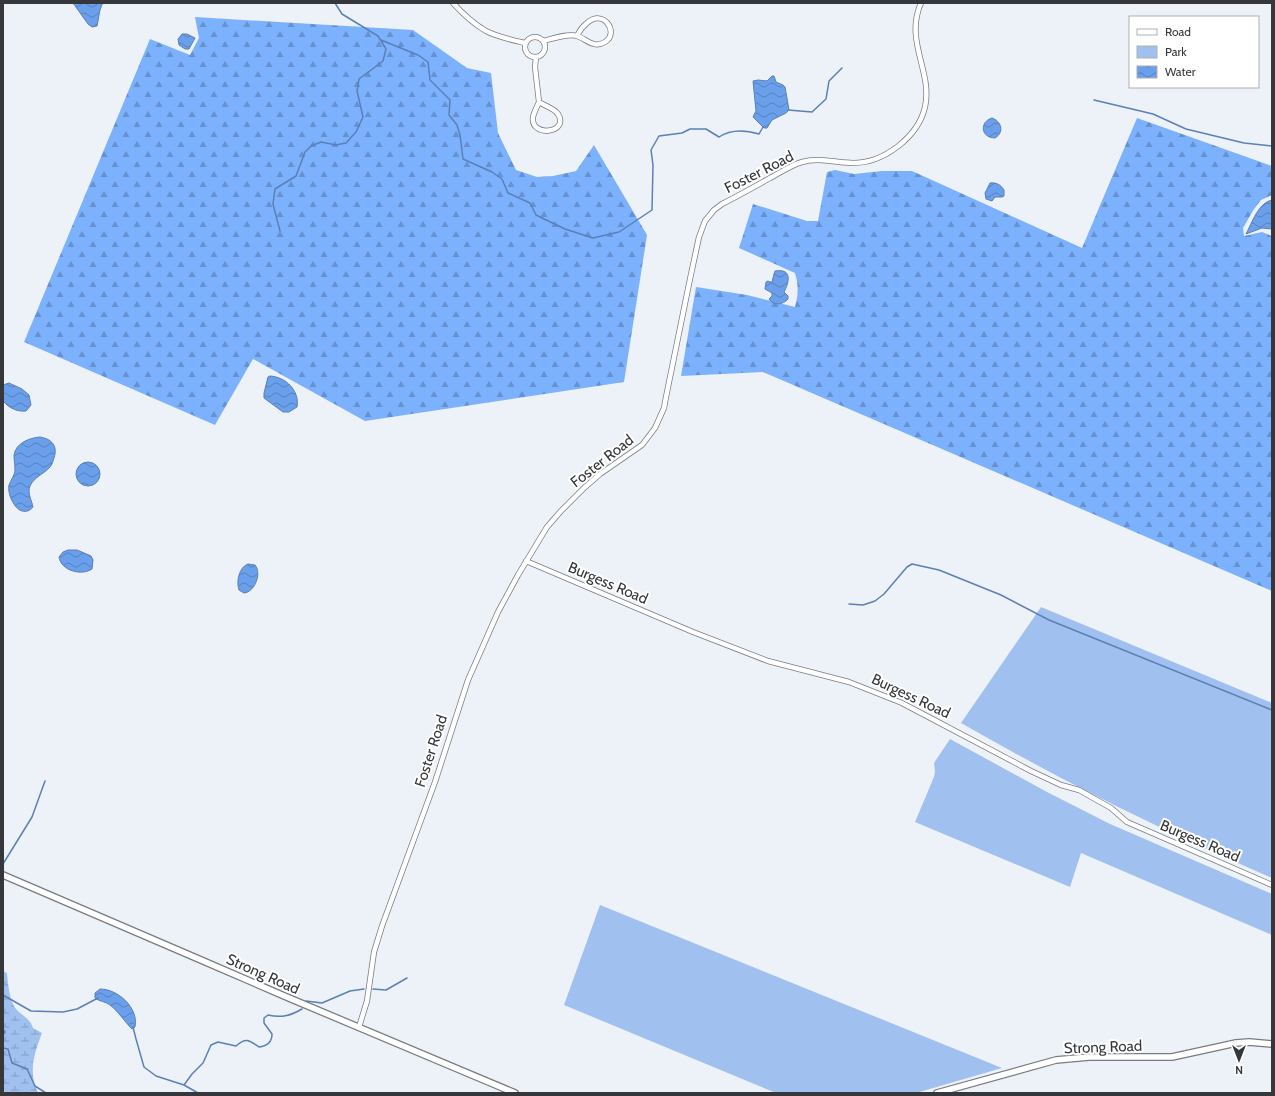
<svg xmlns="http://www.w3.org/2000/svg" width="1275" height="1096" viewBox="0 0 1275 1096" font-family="Cabin,sans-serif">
	<defs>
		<pattern id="forest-firs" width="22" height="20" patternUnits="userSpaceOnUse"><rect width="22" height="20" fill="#7bb1fd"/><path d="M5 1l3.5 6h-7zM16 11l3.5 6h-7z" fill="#6691ce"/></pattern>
		<pattern id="wetland-marsh" width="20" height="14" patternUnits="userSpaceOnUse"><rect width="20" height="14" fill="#a0c1ef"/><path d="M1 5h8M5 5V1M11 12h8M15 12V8" fill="none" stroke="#839ec3"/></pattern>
		<pattern id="water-waves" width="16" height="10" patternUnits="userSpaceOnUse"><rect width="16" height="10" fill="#6a9feb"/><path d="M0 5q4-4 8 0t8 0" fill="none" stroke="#5882bf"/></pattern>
	</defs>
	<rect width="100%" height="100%" fill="#edf1f8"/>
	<path fill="url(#forest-firs)" d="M195,17L413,30L467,68L491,73L498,133L516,170L537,177L553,176L576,171L594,145L647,235L624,382L365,421L253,359L215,425L24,342L150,39L190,55L199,38Z
		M1137,118L1272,166V195L1261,200L1254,209L1243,228L1244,236L1262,232L1272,236V591L763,372L681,376L696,287L747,295L795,307C798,295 799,286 795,273L739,248L753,204L807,221H818L827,172L835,170L854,174L882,171H912L1082,248Z"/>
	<path fill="url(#wetland-marsh)" d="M3,971L7,973C8,983 9,997 14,1006C19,1015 30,1017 33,1028L42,1033C34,1054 28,1072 38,1093H5L3,1088Z"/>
	<path fill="#a0c1ef" d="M1041,607L1272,703V878C1165,832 1062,781 961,723Z
		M950,739L1047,792L1110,824L1272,894V935L1081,853L1070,887L915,822L934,777L935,771L934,763Z
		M600,905L1002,1068L916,1093H776L564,1005Z"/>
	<path fill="url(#water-waves)" stroke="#5a80b6" d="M73,3H103C99,9 99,18 97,26L92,27L88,24Z
		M182,34H187L195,38L189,49H185L179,45L178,39Z
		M772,76H774L776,82L783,85L785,87L789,110L786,113L772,120L767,128H764L753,117L756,111L753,81L758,80L767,81Z
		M992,118C1001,121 1005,132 995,138C981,138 979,122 992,118Z
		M990,183C996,182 1001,185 1004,190V196L1002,197H995L992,201L986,199L985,193Z
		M1272,200V229L1262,228L1246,234C1252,223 1258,203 1272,200Z
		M775,271C793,268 789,283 784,292L788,296V299C783,305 773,306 769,299L772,296V293L765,289L766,282L768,281L770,282H772L774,274Z
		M270,376C286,377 300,391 297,407L289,412H283L264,398V393L268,377Z
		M9,383L22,389L29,395L31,405L26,411C17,412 9,408 3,401V385Z
		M40,437C52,439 58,446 54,458C53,461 52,465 50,467C44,474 34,477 30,486C27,493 32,501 33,507C30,511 26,512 22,511C14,509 7,493 9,485C11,480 14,476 15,471C15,465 14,460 14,455C16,443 29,438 40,437Z
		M76 474a12 12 0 1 1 24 0a12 12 0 1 1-24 0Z
		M68,550H77L91,556L93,560L92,569C82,576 61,571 59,557L63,552Z
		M248,564L255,565C262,573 255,592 244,593L239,590C236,582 239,567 248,564Z
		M100,989C118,989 139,1008 135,1027L132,1029C124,1021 118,1011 110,1005C105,1001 100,1002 95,998V993Z"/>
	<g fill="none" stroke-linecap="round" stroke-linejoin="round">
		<path stroke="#5a80b6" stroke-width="1.5" d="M381,40L418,55L428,62L430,80L450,100L449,115L457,125L460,135L463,159L492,172L502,179L508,193L530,203L536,215L565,229L593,238L619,232L652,210L653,165L651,150L659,136L682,133L690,129H706L719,137C731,129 745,130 759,134L763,127
			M1094,100L1153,114L1186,129L1244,143L1272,146
			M788,110L812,112L826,99L829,81L842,68
			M280,231L273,204L275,189L296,176L305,152L311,146L321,142L336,145L346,143L356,132L363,117L357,91L359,79L383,61L386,49L378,36L342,14L335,3
			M849,604L863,605L875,601L884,594L907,567L912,564L939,570L1001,595L1049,620L1272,710
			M3,864L32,817L45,781
			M373,989L386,990L407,978
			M3,995L31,1011L63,1012L77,1009L98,998
			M306,1001L322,1003L350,991L364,989
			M133,1027L136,1039L144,1067L156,1076L184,1085L198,1093
			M3,1029L5,1032L3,1035
			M3,1048L8,1049L12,1063L27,1069L35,1086L46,1093
			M184,1085L192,1074L203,1063L211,1045L218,1042L236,1046C246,1037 249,1040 259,1047C267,1046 272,1042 272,1034L264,1023V1018L268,1015C281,1018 290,1016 302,1009"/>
		<defs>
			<path id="minor" d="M453,3C462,13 474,24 486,31C498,37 512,40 525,43
				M525 47a10 10 0 1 1 20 0a10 10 0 1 1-20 0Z
				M543,41C552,39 568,33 577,36C587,39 593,49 605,42C620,33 603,7 586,24C582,27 579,32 577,36
				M536,57L535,67L539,102C545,106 554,108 558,114C570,133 530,138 533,117C534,112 537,107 539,102
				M526,561L693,632L768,661L849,682L902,703L1031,771L1061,785L1079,790L1111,808L1127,822L1272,885
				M359,1027L367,1001L374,952L382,926L435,782L468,680L498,612L518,575L547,527L561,511L584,488L600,474L642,445L655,428L664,408L666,397L690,279L699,237L705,221L714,210L722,204C738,196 754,187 770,178C780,173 791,165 802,162C819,157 837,163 853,163C884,163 918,137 925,107C933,72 904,41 921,3"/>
			<path id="tertiary" d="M3,875L201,960L289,998L515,1093
				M937,1093L1056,1060L1089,1057H1172L1236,1043L1249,1042L1272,1044"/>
		</defs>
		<use href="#minor" stroke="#787c81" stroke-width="6"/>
		<use href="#tertiary" stroke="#787c81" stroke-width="8"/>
		<use href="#minor" stroke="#fff" stroke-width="4.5"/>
		<use href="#tertiary" stroke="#fff" stroke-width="5.5"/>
	</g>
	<g text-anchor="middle" stroke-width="4" stroke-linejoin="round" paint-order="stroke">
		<g font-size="15" fill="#35373a" stroke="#fff">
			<text transform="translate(759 172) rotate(-27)" y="5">Foster Road</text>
			<text transform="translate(602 461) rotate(-38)" y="5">Foster Road</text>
			<text transform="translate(608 583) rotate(23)" y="5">Burgess Road</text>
			<text transform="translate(911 696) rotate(25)" y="5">Burgess Road</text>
			<text transform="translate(431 751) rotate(-72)" y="5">Foster Road</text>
			<text transform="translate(1200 841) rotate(23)" y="5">Burgess Road</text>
			<text transform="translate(263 974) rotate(24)" y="5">Strong Road</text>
			<text transform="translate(1103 1047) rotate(-2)" y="5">Strong Road</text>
		</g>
	</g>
	<rect width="1275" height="1096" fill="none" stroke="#35373a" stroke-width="8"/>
	<rect x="1129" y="16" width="130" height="72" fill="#ffffff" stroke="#aeafb0"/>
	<rect x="1137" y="29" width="20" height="6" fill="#ffffff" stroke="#aeafb0"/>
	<text x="1165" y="36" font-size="12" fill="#35373a">Road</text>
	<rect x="1137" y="46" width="20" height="12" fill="#a0c1ef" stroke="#aeafb0"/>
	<text x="1165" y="56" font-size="12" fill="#35373a">Park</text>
	<rect x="1137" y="66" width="20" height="12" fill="url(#water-waves)" stroke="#aeafb0"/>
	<text x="1165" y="76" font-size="12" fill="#35373a">Water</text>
	<g transform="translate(1239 1060) rotate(180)" stroke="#ffffff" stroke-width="3" paint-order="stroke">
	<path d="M0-3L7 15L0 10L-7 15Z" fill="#35373a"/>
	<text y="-6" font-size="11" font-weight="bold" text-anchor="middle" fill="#35373a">N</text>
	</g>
</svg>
